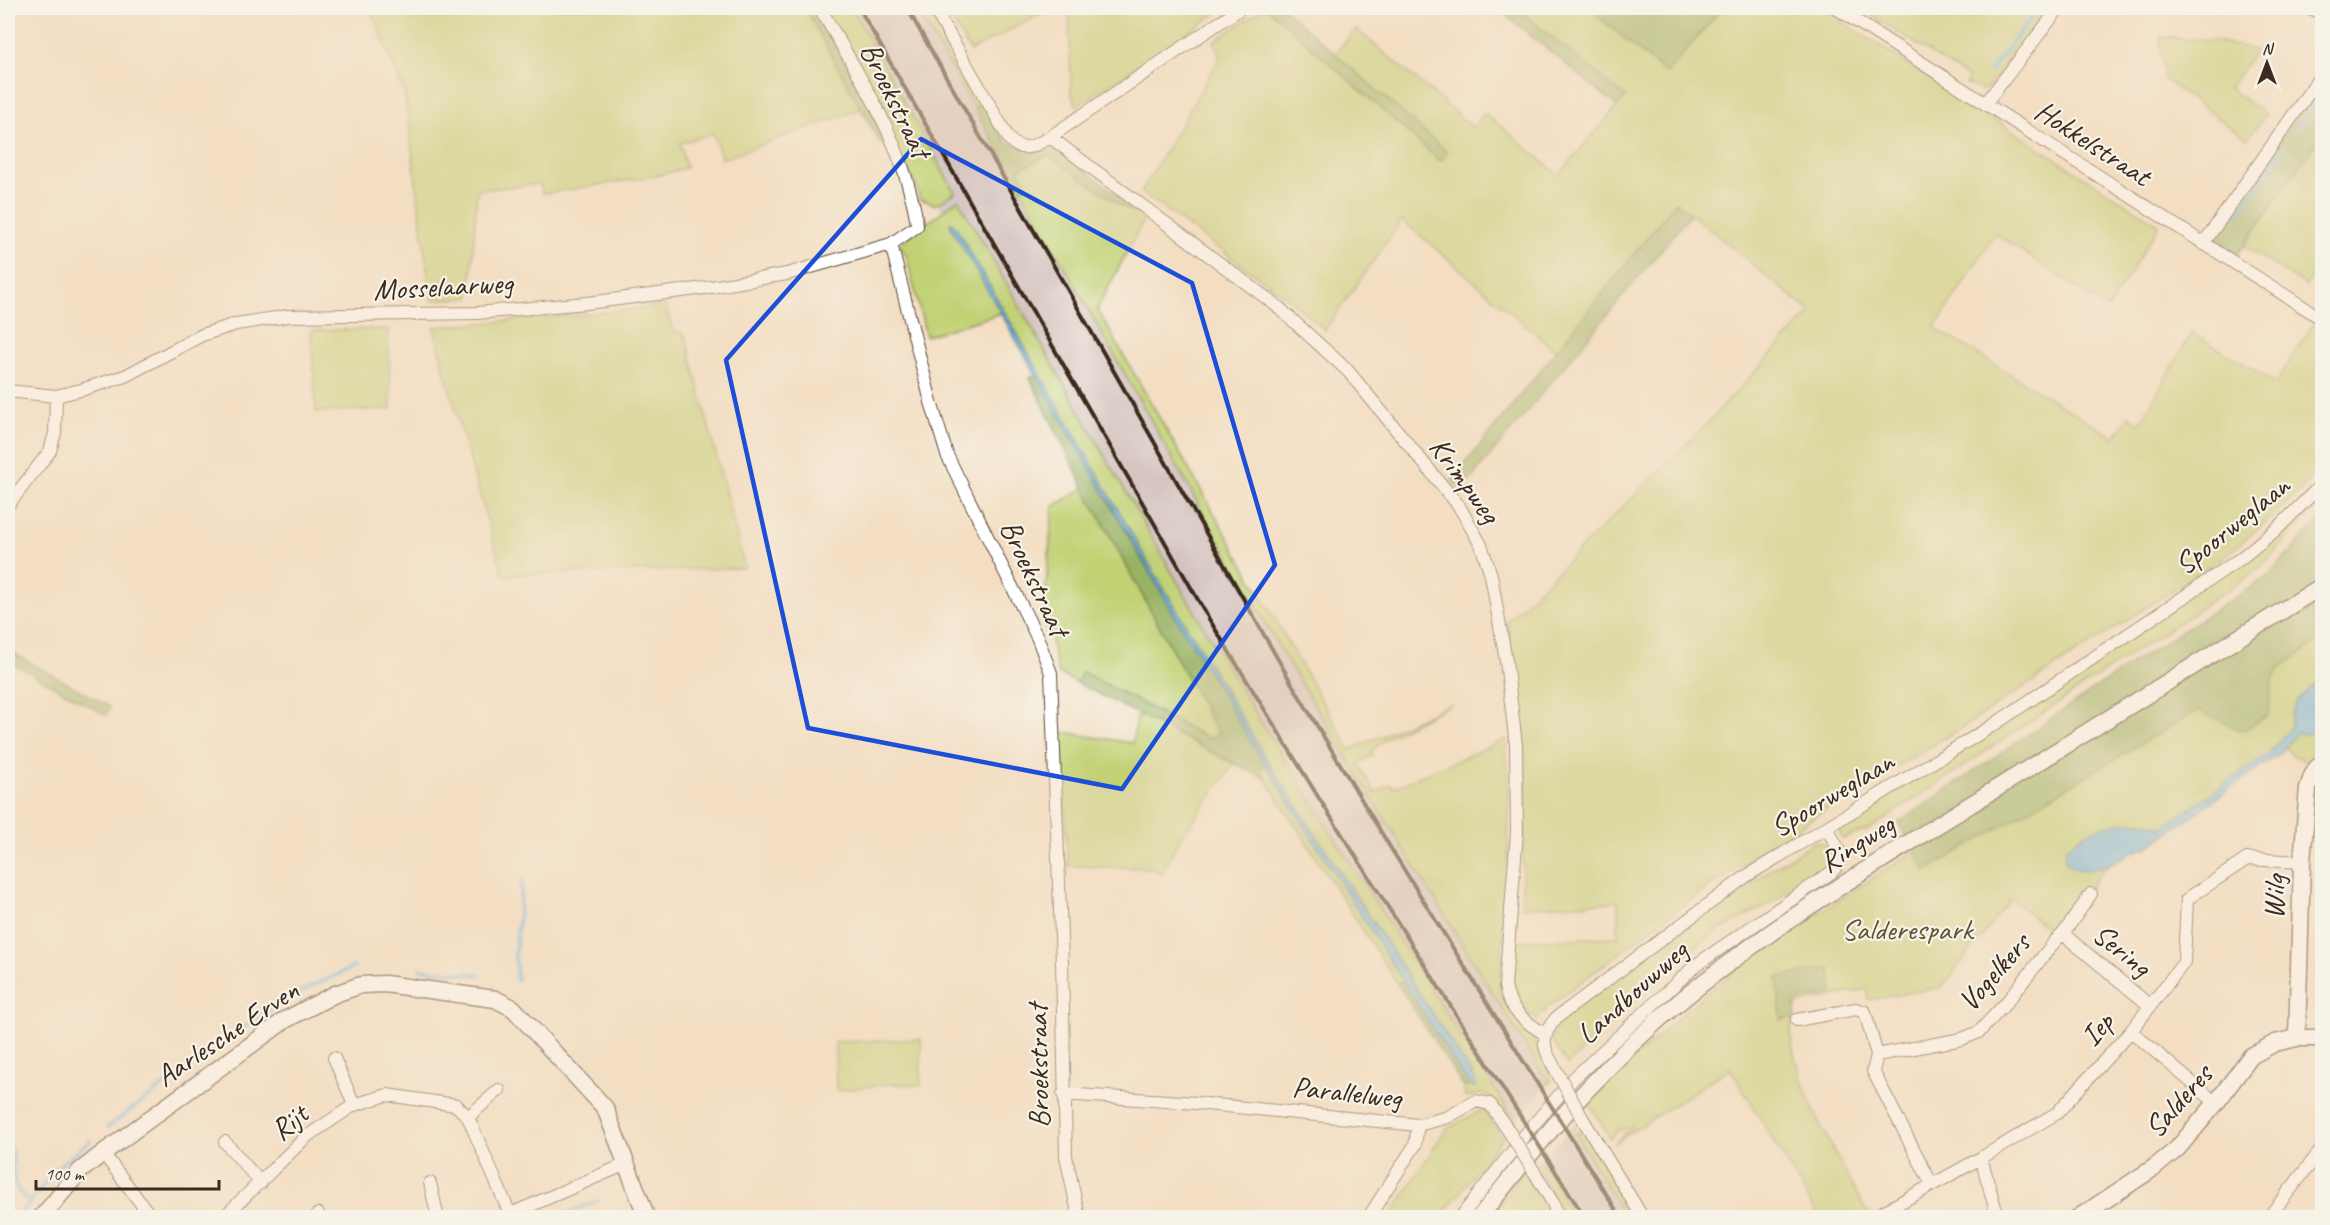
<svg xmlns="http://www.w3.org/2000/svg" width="2330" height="1225" viewBox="0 0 2330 1225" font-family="Caveat,sans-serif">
	<rect width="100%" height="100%" fill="#f7f3e8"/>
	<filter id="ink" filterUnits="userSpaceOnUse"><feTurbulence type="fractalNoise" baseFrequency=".0167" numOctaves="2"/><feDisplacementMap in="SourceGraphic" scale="12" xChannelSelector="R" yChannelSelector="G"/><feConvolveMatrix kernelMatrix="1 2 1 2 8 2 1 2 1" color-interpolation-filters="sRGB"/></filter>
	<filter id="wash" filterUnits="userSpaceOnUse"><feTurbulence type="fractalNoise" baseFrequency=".008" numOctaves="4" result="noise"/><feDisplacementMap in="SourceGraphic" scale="24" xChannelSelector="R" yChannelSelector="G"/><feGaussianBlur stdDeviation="1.35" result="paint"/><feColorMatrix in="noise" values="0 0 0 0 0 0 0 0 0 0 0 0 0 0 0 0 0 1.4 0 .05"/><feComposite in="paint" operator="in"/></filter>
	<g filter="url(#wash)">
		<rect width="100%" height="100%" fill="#f3dec2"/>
		<path fill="#d1bfbd" d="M826,8H916L1283,654L1549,1084L1515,1121L1484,1073L1474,1079L1265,757L1181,618L1005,311L950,225Z
			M1574,1124L1579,1132L1632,1217H1575L1541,1161Z"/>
		<path fill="#c1d173" stroke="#7e7e48" stroke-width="1.5" d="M370,8H805L861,109L722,159L713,133L680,143L686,168L656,176L542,194L540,184L477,190L470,298L431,300L405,95Z
			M823,8H852L955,193L935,205L928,201L920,200L916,186Z
			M916,8H928L983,103L974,108Z
			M945,8H1053L970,51Z
			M1069,8H1224L1077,106L1071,94Z
			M1264,8H1267L1440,160L1446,152L1335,54L1356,29L1473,127L1485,113L1559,175L1625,97L1516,8H1606L1597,15L1668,72L1722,8H1821L2159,225L2108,309L1995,233L1935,328L2115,438L2129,416L2140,423L2192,333L2276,383L2313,324L2322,330V467L2288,503L2228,554L1966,725L1831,806L1704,890L1550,1005L1537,1020C1503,998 1514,976 1517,941L1618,937V902L1521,907L1526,793L1524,735L1507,621L1695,436L1811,312L1676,202L1556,351L1402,220L1325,330L1290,300L1141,192L1220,58L1214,41Z
			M1863,8H2052L1990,86L1982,91L1966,83L1969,78L1862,9Z
			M2160,37L2216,41L2256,50L2229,88L2266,115L2247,139L2164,79Z
			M2322,134V258L2306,286L2244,246Z
			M1048,155L1123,207L1146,216L1097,309L1350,750L1451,704L1386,738L1371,752L1373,755L1358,764L1375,793L1391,784L1393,788L1506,739L1509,789L1508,872L1499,992L1514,1016L1530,1033L1552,1080L1549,1084L1283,654L1018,185L1026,188L1019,169Z
			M958,199L1193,609L1262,724L1515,1121L1511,1127L1490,1096L1482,1094L1465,1097L1464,1087L1470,1085L1473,1076L1265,757L1148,562L954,224L950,225L1002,313L926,336L906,254L899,245Z
			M665,305L673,330L682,333L686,338L745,568L503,575L445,373L434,327L629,310Z
			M388,329L391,409L316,412L311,330Z
			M1084,488L1218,734L1210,739L1083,672L1077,683L1058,673L1051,639L1043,622L1053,507Z
			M2322,488V500L2260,568L1868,830L1842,839L1839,830L2163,616Z
			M2322,604V752L2309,763L2292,755L2285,747L2165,830L2105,867L2055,934L2011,899L1942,987L1869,1000L1867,989L1797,1004C1795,1013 1790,1026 1791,1036C1798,1093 1838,1158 1865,1209L1875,1217H1819L1730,1068L1613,1144L1633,1126L1619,1130L1610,1138L1588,1102L1688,1008L1754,955L1913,852Z
			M1138,714L1234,764L1175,846L1162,875L1151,868L1068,866L1061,732L1132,743Z
			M1262,759L1405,982L1397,983L1260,770L1264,765Z
			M1816,841L1829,846L1833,855L1828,865L1768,905L1720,929L1704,940L1644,992L1567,1065L1551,1040L1555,1028L1565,1017C1646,956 1729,894 1816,841Z
			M921,1039V1085L889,1084L836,1091L835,1042Z
			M1484,1109L1502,1138L1441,1217H1390L1446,1129Z
			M1584,1131L1634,1217H1625L1576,1134Z
			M1541,1161L1575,1217H1562L1537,1166Z
			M1524,1170L1546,1203L1548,1208L1546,1217L1488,1218Z"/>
		<path fill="#98b365" stroke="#6a6e42" stroke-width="1.5" d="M805,8H817L887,139L880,143Z
			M1267,8H1283L1447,152L1446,155L1440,161Z
			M1497,8H1516L1626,97L1618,107Z
			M1606,8H1722L1668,72L1663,71L1596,15Z
			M2322,79V134L2237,255L2219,244L2214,236Z
			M983,103L1007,143L1059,151L1146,216L1123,207L1048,155L1019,169L1028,186L1021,188L1018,185L974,108Z
			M1676,202L1691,214L1461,491L1452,480Z
			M1036,374L1145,565L1262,759L1264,765L1260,770L1267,780L1077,683L1082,672L1209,739L1218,734L1084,488L1030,378Z
			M2322,518V640L2280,667L2273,679L2268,715L2242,731L2198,710L1926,871L1898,823L2137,660L2267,577Z
			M8,650L110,707L106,715L8,661Z
			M1830,968L1833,993L1794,1001L1796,1017L1781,1020L1777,977Z
			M1401,981L1405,982L1467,1079L1470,1085L1464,1087L1397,983Z"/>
		<path fill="#68b4e1" stroke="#526f80" stroke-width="1.5" d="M951,222L954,224L1148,562L1265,757L1473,1076L1476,1084L1474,1087L1468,1084L1262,759L1177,619L951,227Z
			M2322,681V729C2313,733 2306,736 2297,733L2279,754L2148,847C2124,852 2088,886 2065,861L2066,848C2091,825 2130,815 2163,827L2269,753L2291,726L2292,714L2296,702L2312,687Z"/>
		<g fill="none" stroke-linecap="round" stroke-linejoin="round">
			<path stroke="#68b4e1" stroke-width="4" d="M1989,72L2039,8
				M2299,127L2322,94
				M2237,215L2282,151
				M420,969L479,975
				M517,980L515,955L522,881
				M180,1073L284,999L354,967
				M108,1127L169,1082
				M8,1144C22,1166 0,1177 30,1203
				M17,1218L61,1164L90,1141
				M554,1218L598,1201"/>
		</g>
	</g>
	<g filter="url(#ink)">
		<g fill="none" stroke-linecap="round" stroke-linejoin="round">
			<defs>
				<path id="street" d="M934,8L1009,139C1022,154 1035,146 1050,137L1241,8
					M1836,8L2322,319
					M2310,8L2322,13
					M1985,104L2059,8
					M1050,137L1277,306L1348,371L1459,506L1481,545L1491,575L1506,661L1516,745L1517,832L1505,986C1509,1010 1525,1022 1545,1034
					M891,244L931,402L947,455L1038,639L1051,673L1062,963L1066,1156L1079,1218
					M2203,244L2322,74
					M8,391L56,396L81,390L125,376L202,335L236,324L288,316L477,313L587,303L705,288L787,274L891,244L917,226C916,210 911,196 907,181C888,118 852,64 820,8
					M8,505L50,451L55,433L56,396
					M2063,934L2149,1005
					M1797,1020L1856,1009L1865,1012L1877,1055
					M2131,1031L2216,1103
					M334,1058L354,1105
					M1558,1074C1545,1051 1537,1040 1556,1018L1745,877L1992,726L2240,559L2278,528L2322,484
					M1063,1094L1196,1103L1418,1125L1448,1117L1476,1101L1490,1104L1508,1130
					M1581,1116L1643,1218
					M468,1117L499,1090
					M225,1142L261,1183
					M103,1153L152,1218
					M1981,1158L1998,1218
					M1533,1170L1553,1203L1558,1218
					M430,1183L438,1218
					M1932,1185L1873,1071L1877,1055L1962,1039L1979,1032L2006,1003L2056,940L2063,934L2091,894
					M318,1214L320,1218
					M504,1217L626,1164
					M1874,1217L1981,1158L2057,1113L2131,1031L2184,962L2187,899L2247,859L2302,862
					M223,1218L306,1137L354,1105L387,1095L456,1105L468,1117L510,1214
					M1368,1218L1415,1145L1418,1125
					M1460,1218L1529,1130L1574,1078L1647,1010L1696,965L1832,872C1848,855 1836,845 1826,828
					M2268,1218L2322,1149"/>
				<path id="secondary" d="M2297,1038L2302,862L2308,788L2314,771L2322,763
					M41,1218L80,1171L103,1153L285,1020L335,994L361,985L385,984L495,999L513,1008L605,1108L647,1218
					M1479,1218C1534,1147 1591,1080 1658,1020C1752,938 1859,874 1965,808C2084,734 2203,660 2322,586
					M2078,1218L2155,1167L2177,1149L2216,1103L2251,1056L2275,1043L2297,1038H2322"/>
			</defs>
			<use href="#street" stroke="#574537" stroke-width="14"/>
			<use href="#secondary" stroke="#574537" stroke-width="19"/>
			<use href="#street" stroke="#fff" stroke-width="12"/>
			<use href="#secondary" stroke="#fff" stroke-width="16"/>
			<path stroke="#3b2a1e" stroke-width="4" d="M859,8L1209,619L1317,795L1585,1218
				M907,8L1292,684L1390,847L1621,1218"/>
			<defs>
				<path id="street-bridge" d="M1558,1074L1581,1116
					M1508,1130L1533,1170"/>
			</defs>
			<use href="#street-bridge" stroke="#574537" stroke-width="14" stroke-linecap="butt"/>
			<use href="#street-bridge" stroke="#fff" stroke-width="12"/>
		</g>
	</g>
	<path d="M0 0H2330V1225H0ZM921,139L1192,283L1275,565L1122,789L808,728L726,360Z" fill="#f3dec2" fill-opacity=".55" fill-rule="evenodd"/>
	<path fill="none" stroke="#1d4ed8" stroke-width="4.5" stroke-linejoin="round" d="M921,139L1192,283L1275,565L1122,789L808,728L726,360Z"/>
	<g text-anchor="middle" stroke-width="4.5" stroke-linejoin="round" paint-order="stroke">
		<g font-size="30" fill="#3b2a1e" stroke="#f7f3e8">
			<text transform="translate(896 100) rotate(64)" y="10">Broekstraat</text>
			<text transform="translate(2093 143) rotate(33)" y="10">Hokkelstraat</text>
			<text transform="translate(443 286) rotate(-3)" y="10">Mosselaarweg</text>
			<text transform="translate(1465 480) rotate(54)" y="10">Krimpweg</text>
			<text transform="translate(2232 525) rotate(-39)" y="10">Spoorweglaan</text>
			<text transform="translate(1035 578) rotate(65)" y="10">Broekstraat</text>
			<text transform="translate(1832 794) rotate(-31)" y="10">Spoorweglaan</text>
			<text transform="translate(1857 843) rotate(-32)" y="10">Ringweg</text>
			<text transform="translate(2274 897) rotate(-88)" y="10">Wilg</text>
			<text transform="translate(2122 950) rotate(39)" y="10">Sering</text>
			<text transform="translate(1994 972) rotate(-49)" y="10">Vogelkers</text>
			<text transform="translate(1632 992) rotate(-42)" y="10">Landbouwweg</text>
			<text transform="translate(2097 1029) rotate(-49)" y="10">Iep</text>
			<text transform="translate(227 1033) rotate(-34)" y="10">Aarlesche Erven</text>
			<text transform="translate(1038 1066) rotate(-91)" y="10">Broekstraat</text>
			<text transform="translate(1347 1092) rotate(6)" y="10">Parallelweg</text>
			<text transform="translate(2178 1101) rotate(-49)" y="10">Salderes</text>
			<text transform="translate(289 1122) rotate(-40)" y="10">Rijt</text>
		</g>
		<g font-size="30" fill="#5c5433" stroke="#f7f3e8">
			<text x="1907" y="939">Salderespark</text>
		</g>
	</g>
	<rect width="2330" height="1225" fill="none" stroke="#f7f3e8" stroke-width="30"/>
	<g transform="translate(2267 63)" stroke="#f7f3e8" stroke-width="4.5" paint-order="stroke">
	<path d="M0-4.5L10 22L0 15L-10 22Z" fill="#3b2a1e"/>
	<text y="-9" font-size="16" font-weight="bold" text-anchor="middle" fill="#3b2a1e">N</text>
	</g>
	<path d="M36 1180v9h183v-9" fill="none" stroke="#3b2a1e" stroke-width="3"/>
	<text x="45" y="1180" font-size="18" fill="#3b2a1e" stroke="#f7f3e8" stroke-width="4.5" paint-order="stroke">100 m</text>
</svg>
